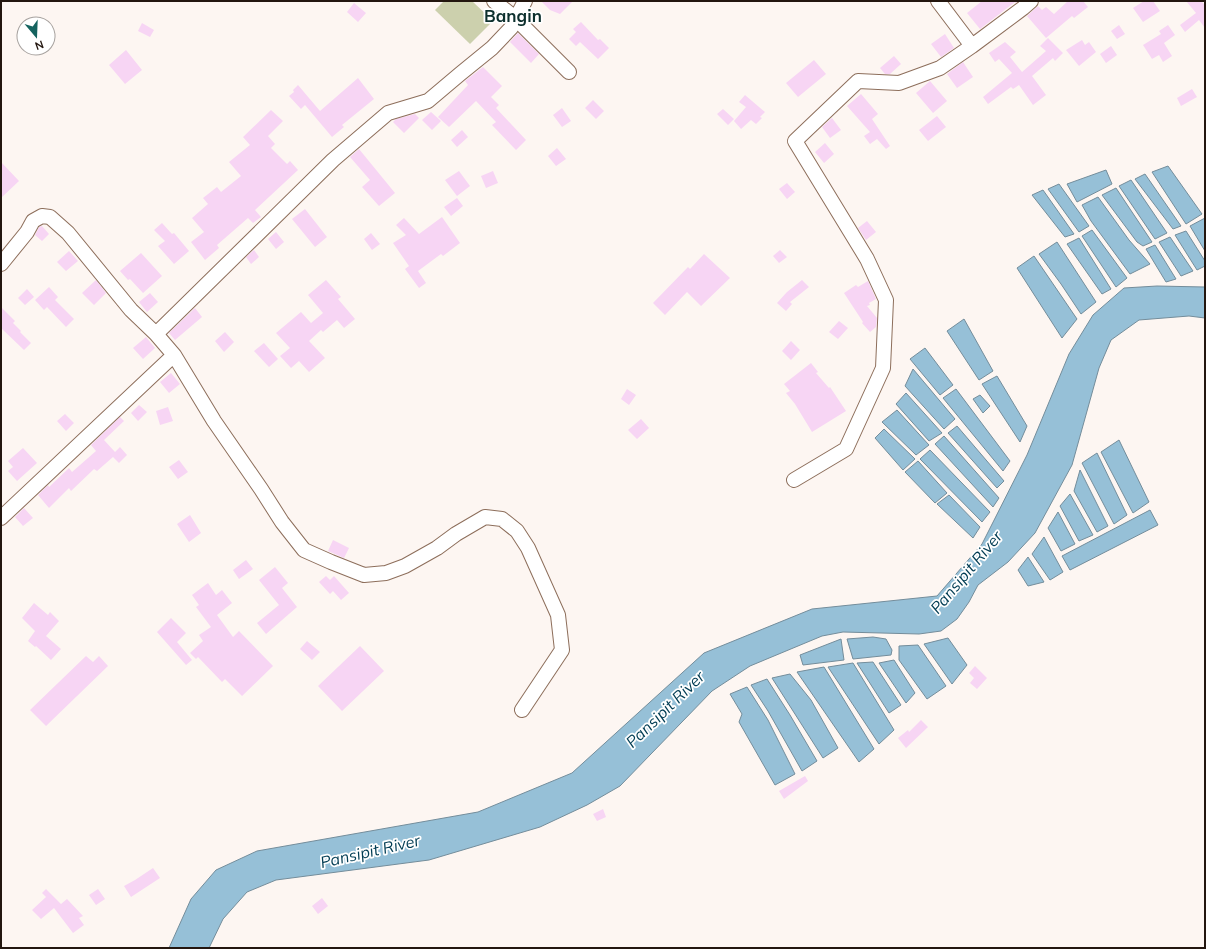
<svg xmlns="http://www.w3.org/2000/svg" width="1206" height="949" viewBox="0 0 1206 949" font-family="Mulish,sans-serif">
	<rect width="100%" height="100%" fill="#fdf6f2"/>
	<path fill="#ccd0ad" d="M444,1H472L493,21L470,44L435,10Z"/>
	<path fill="#96c0d7" stroke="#748d9b" d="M1168,166L1202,214L1186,224L1152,172Z
		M1106,170L1112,184L1077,202L1067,184Z
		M1145,174L1181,226L1173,229L1135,179Z
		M1131,180L1167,233L1155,239L1119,186Z
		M1059,184L1089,226L1079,232L1048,189Z
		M1116,188L1152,242L1143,246L1137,242L1102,195Z
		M1043,190L1074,234L1065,237L1032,195Z
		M1098,197L1129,240L1150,264L1130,274L1091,221L1082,205Z
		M1205,218V251L1190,226Z
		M1092,230L1127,278L1116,287L1082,236Z
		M1186,231L1205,261V266L1197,270L1175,235Z
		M1170,237L1193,271L1181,276L1159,242Z
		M1079,238L1111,289L1102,294L1067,244Z
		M1057,242L1096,302L1081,314L1061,284L1039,254Z
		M1155,245L1176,279L1166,282L1146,249Z
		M1034,256L1077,319L1062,338L1017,268Z
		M1157,286L1205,287V318L1189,316L1139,320L1111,340L1099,368L1072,465L1035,533L1008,562L978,585L969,602L957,619L941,631L919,634L843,632L822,636L750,666L712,691L620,786L587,805L540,827L429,860L276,880L247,892L223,919L209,948H169L191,899L216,870L257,851L478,812L572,773L704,653L812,609L937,596L982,544L1027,455L1069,354L1093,315L1124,288Z
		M964,319L993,371L979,380L947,331Z
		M925,348L953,385L940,395L910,359Z
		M913,369L955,419L944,429L905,386Z
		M997,376L1027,426L1020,442L982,384Z
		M956,389L1010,461L1003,471L943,398Z
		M906,393L942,433L929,441L896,404Z
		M980,395L990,406L983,413L973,399Z
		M897,410L929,445L916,455L882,422Z
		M957,426L1004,481L997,488L948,433Z
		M884,429L915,459L903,470L875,438Z
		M944,436L999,498L993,507L935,444Z
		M1119,440L1149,502L1133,513L1101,452Z
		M930,450L990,512L982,522L920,459Z
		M1097,453L1127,515L1114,524L1082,463Z
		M918,461L947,493L935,503L905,472Z
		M1080,470L1108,526L1097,532L1074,491Z
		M1070,494L1093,535L1079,541L1060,506Z
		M949,495L980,527L973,538L937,504Z
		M1150,510L1158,525L1070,570L1062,556Z
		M1058,512L1075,544L1061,551L1048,528Z
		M1044,537L1063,572L1050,580L1032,554Z
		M1028,557L1044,582L1028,586L1018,570Z
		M873,637L886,639L892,650L891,655L853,659L847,639Z
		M948,638L967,665L952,684L924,644Z
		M841,639L844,660L803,665L800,655Z
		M918,645L946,686L927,699L899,660V646Z
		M894,660L915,693L906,703L879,663Z
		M873,662L901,705L889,713L857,663Z
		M853,663L894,730L879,744L828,667Z
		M824,667L874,749L859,762L797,672Z
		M790,674L811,700L838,748L823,758L772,678Z
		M767,679L790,715L817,761L802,771L768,711L751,685Z
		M747,687L768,720L795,774L775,785L739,722L742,714L730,694Z"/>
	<path fill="#f7d5f4" d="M541,1H573L560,14L550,10Z
		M982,1H1018L1016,3L1015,2L980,29L967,13Z
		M1068,1H1083L1088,7L1074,18L1072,16L1046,38L1027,16L1038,6L1042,10L1046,7L1054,14Z
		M1144,1H1153L1160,11L1143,22L1133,8Z
		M1186,1H1201L1205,5V28L1199,20L1185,32L1180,25L1196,13Z
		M354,3L366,13L358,22L347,12Z
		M581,22L598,40L600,39L609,48L598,59L580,42L576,46L569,39L576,32L573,29Z
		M142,23L154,30L150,37L138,31Z
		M1119,25L1125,34L1117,39L1111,31Z
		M1168,25L1175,35L1164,43L1172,56L1163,62L1159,55L1152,59L1143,45L1161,34L1159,31Z
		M518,33L539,54L531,63L510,42Z
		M945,34L954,48L941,57L931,44Z
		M1048,38L1063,53L1055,61L1053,58L1032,76L1046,95L1033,105L1019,85L1013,89L1011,87L988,104L983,97L1012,73L999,59L995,62L989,53L1005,42L1016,52L1010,57L1022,72L1046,51L1040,46Z
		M1082,40L1085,45L1089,42L1096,52L1079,66L1066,50Z
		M1111,46L1117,55L1106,63L1100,54Z
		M126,50L142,70L125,84L109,65Z
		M894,56L901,64L890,74H885L880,68Z
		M814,60L826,74L798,97L786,83Z
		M963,62L973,77L957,88L947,74Z
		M483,67L502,86L491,97L499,105L496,108L526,140L516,150L492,125L496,122L476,101L449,127L438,117L468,85L465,81Z
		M358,78L374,99L342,125L344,127L332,137L305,105L301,109L289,96L294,92L293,90L298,85L320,111Z
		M930,81L947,101L933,113L916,93Z
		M1192,89L1197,97L1181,106L1177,98Z
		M861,94L878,114L872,119L890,146L886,149L877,139L870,144L864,136L870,132L847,106Z
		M745,95L765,112L760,117L762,118L756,124L751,120L741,129L734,121L746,107L739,102Z
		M593,100L604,111L596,119L585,108Z
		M562,108L571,121L562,127L553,115Z
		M723,109L734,119L728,125L717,114Z
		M271,110L283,121L268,136L275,144L271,148L287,164L290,161L298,170L255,210L261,217L253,223L248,218L217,245L219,248L205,260L191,242L204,232L192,218L208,204L203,198L217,187L221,192L241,176L229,162L250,145L243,137Z
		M431,112L441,121L432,130L422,120Z
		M415,114L419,118L404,133L393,122L396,119Z
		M937,116L946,127L928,141L919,130Z
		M832,118L841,130L830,138L822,127Z
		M462,130L468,137L457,147L451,140Z
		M825,143L834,154L824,163L815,152Z
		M557,148L566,159L556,166L548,156Z
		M359,149L395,193L379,206L362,187L370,180L350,157Z
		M1,162L19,181L1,198Z
		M459,171L470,186L457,196L445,180Z
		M493,171L498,183L486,188L481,176Z
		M787,183L795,192L787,199L779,189Z
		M457,198L463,206L451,216L444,207Z
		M305,209L327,237L315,247L292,219Z
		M442,217L460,243L443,256L441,254L418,271L426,283L419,288L405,269L409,266L393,243L406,235L396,225L404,218L419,234Z
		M867,221L876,232L866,240L858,228Z
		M162,223L172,234L174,233L189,251L174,264L158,246L165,241L154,230Z
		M42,226L49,234L42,241L35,235L39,227Z
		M276,232L284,242L276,249L268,239Z
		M371,233L380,244L372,250L364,239Z
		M254,250L259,257L251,264L246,257Z
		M780,250L787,257L779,263L773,256Z
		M69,251L78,261L66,271L57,262Z
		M141,253L162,276L143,293L130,279L128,280L120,271Z
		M704,254L730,278L701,306L687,292L665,315L653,303L688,267L690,269Z
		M96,280L106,293L94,305L82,293Z
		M326,280L341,297L338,299L355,319L344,328L337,320L323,332L321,330L309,341L325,358L309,372L299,361L291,368L280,356L290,348L276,333L301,312L311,323L323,313L308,295Z
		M802,280L809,287L790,302L792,304L786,311L777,303L787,292Z
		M868,281L876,299L869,303L870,305L867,306L877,318L876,327L870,332L862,323L863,322L844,293L856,285L858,287Z
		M49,287L58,297L55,300L74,319L66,327L47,307L44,310L35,300Z
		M27,289L34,297L25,305L18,298Z
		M150,293L158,302L147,312L139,302Z
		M1,307L15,321L13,323L21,331L20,332L31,343L24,350L1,328Z
		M195,308L202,317L175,340L169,333Z
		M839,321L848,328L838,339L829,332Z
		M225,332L234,342L224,352L215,341Z
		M146,337L155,348L143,359L133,348Z
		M791,341L800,350L791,360L782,351Z
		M264,343L278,359L269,367L254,351Z
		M811,363L818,372L816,373L829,388L830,387L846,411L812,432L795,404L786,393L790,391L784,384Z
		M171,373L180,384L169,393L160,382Z
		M627,389L636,395L629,405L621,399Z
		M139,405L147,412L138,421L131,413Z
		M168,407L173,421L160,425L156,411Z
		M65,414L74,423L66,431L57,421Z
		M120,417L124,421L104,440L115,452L120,447L127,455L119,463L113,457L97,471L94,469L71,491L69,488L49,508L38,495L48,485L49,487L69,468L72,472L96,451L91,445Z
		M641,419L649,428L637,439L628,430Z
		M23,448L37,463L17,481L8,471L13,467L8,461Z
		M179,460L188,472L178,479L169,467Z
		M24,508L33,518L23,526L15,517Z
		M190,515L201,533L189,542L177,524Z
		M333,540L349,548L344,558L328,551Z
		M246,560L253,569L239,579L233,570Z
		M275,567L288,583L282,588L297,607L266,634L257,623L279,605L259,580Z
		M326,576L330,580L334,576L349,593L341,600L333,591L330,594L319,582Z
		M208,583L216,595L222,590L232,603L217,615L233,637L239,631L273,666L242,696L225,679L222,682L198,657L196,659L190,653L203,641L199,635L211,627L196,607L199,605L192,595Z
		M34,603L48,615L50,612L59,621L46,636L61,649L51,660L36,646L35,647L28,641L35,631L22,618Z
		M171,618L186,633L177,642L192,660L186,665L157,632Z
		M307,641L320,652L312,660L300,649Z
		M360,646L384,671L342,711L318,686Z
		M86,656L93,662L99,656L108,666L46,726L30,710Z
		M975,666L987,678L977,689L970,683L974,678L969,673Z
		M921,720L928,727L906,748L898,738L908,730L909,732Z
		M805,776L808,781L784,799L779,791Z
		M603,809L606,817L597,821L593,814Z
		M153,868L160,878L131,897L124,886L135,880Z
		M46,889L61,904L67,899L83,916L79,918L84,925L73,933L54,908L41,919L32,910L46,897L42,893Z
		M98,889L105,899L96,905L89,895Z
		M322,898L328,906L318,914L312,906Z"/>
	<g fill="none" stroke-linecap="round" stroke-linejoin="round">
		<defs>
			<path id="minor" d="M494,1L515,18L569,72
				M938,1L972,46L1023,8L1031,1
				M1,264L27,232L33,221L42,216L50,217L68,233L131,310L156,334L174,355L214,421L261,489L282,522L304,550L331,562L364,575L386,573L405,566L437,548L456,534L485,517L502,519L517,531L528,548L558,615L562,650L522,710
				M156,334L333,160L388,113L428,101L460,74L492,48L511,28L525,1
				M794,480L846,449L883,368L886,300L867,259L795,141L858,81L899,83L940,68L972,46
				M1,518L174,355"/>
		</defs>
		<use href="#minor" stroke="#8d6e5b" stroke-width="16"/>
		<use href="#minor" stroke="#fff" stroke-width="14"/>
	</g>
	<g text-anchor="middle" stroke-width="3.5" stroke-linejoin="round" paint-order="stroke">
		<g font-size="16" font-style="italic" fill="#003c53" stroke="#fff">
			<text transform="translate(966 572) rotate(-50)" y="6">Pansipit River</text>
			<text transform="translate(665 709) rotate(-44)" y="6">Pansipit River</text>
			<text transform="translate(370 851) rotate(-13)" y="6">Pansipit River</text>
		</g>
		<g font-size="17" font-weight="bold" fill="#0d302e" stroke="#fff">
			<text x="513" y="22">Bangin</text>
		</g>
	</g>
	<rect width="1206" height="949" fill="none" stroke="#23160f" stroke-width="4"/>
	<g transform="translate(36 36) rotate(161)"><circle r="19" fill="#ffffff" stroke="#a7a29f"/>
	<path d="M0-3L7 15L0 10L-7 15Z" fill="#15635f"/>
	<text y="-6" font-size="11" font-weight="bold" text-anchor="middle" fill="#23160f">N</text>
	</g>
</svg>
